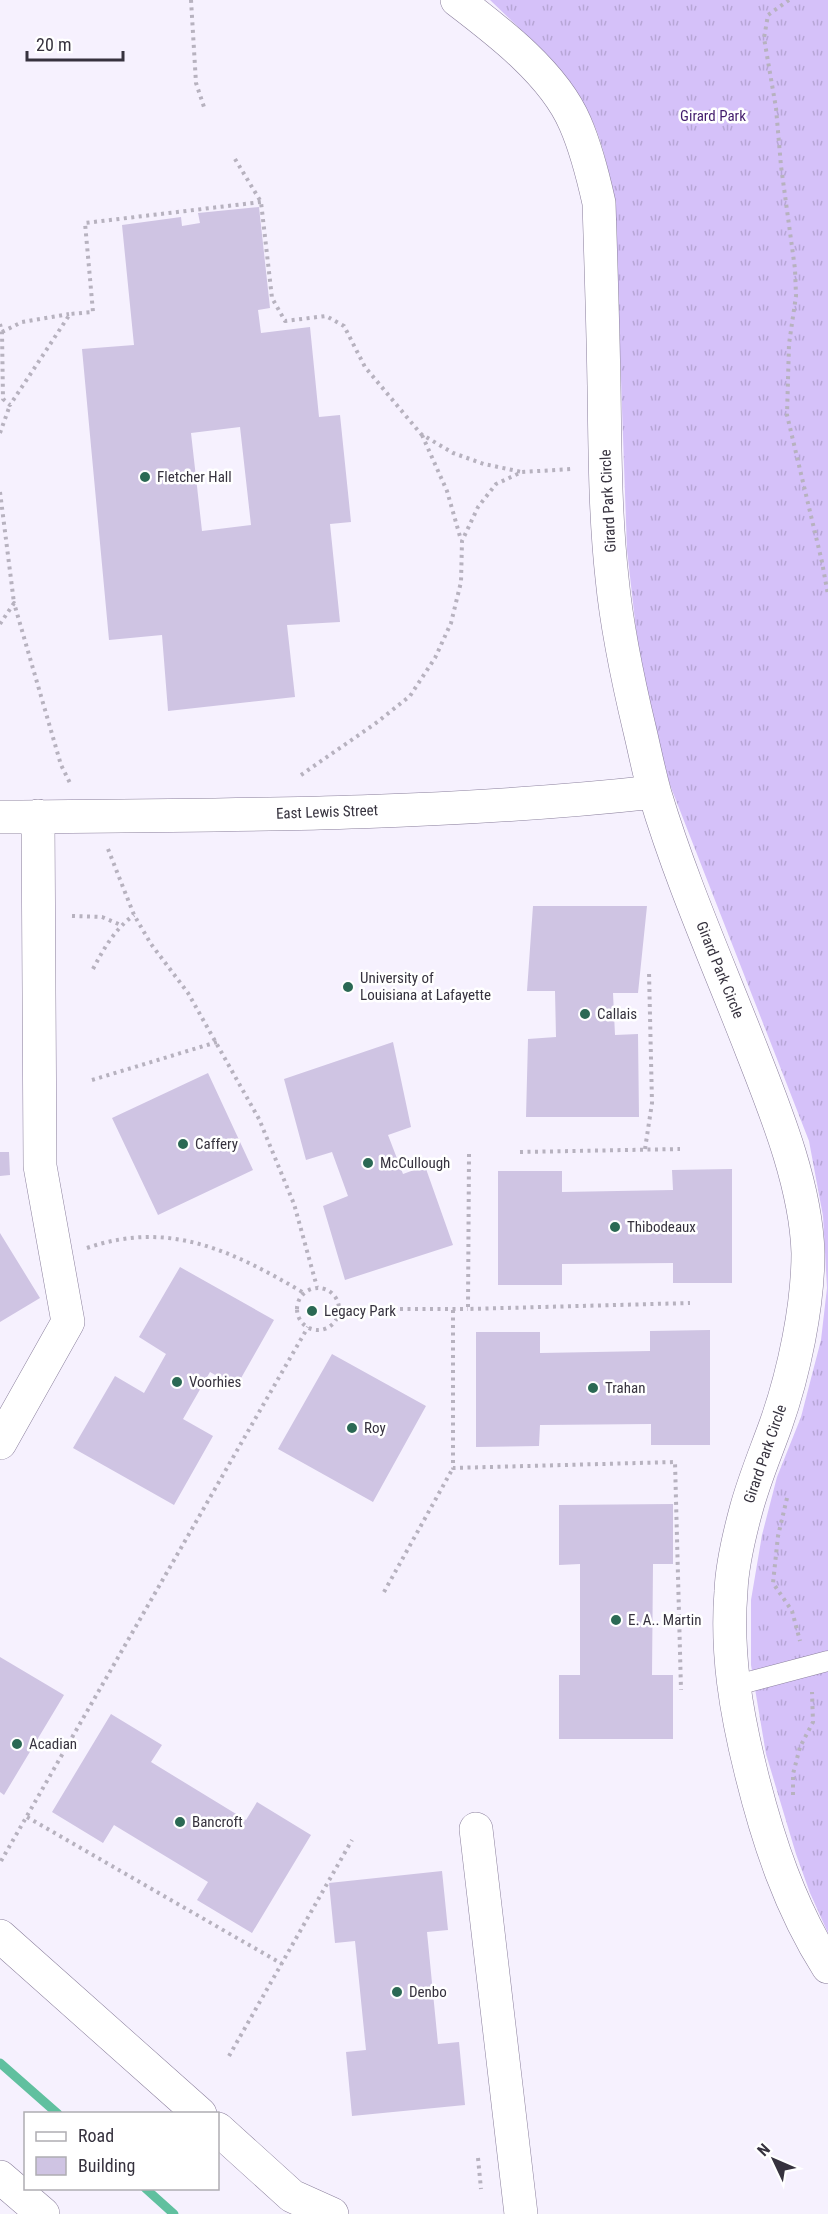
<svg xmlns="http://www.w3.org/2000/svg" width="828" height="2214" viewBox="0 0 828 2214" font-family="'Roboto Condensed',sans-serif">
	<defs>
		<pattern id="grass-tufts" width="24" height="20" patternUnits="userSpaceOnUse" patternTransform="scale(1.5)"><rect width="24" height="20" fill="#d5c1f9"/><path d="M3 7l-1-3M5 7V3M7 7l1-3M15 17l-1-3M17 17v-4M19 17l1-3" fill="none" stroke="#b7a6d6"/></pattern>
	</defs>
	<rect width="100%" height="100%" fill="#f6f1fe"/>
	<path fill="url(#grass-tufts)" d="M490,0H828V1933L810,1893L796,1854L766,1754L751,1665V1600L762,1535L777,1477L801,1417L821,1340L827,1288L823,1216L809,1141L663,767L639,656L627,550L615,209C610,180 605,147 592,120C569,72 527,36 490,0Z"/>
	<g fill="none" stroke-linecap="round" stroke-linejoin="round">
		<path stroke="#60c09f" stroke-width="9" d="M0,2063L58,2114
			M145,2188L174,2214"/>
	</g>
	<path fill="#cfc4e3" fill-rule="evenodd" d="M259,207L270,308L258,310L261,333L310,327L319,417L340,415L351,522L330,524L340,622L287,625L295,697L168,711L162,635L109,640L82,349L134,345L122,225L181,217L182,226L200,223L198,213ZM240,427L251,525L202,531L191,433Z
		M533,906H647L638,993H613L615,1035L638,1034L639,1117H526L528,1039L556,1037L555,991H527Z
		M393,1042L411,1127L388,1135L403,1174L425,1166L453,1245L345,1280L323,1206L348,1196L332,1152L306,1160L284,1079Z
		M208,1073L253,1170L158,1215L112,1118Z
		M0,1152H9L10,1175L0,1176Z
		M732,1169V1283H673V1263L562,1264V1285H498V1171H562V1192L673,1190L672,1170Z
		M0,1233L40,1298L0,1322Z
		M180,1267L274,1320L236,1387L210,1372L183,1419L213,1436L174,1505L73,1448L115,1376L144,1393L166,1354L139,1337Z
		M710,1330V1445H651V1424L540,1425L539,1446L476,1447V1332H540V1353L650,1351V1331Z
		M332,1354L426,1406L373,1502L278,1449Z
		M673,1504V1564H653L652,1675H673V1739H559V1675H580V1564L559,1565V1505Z
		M0,1657L64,1695L4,1795L0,1792Z
		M111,1714L162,1745L151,1762L246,1820L257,1802L311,1835L252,1933L197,1900L208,1882L114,1825L103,1843L52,1812Z
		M442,1871L448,1930L427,1932L438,2044L459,2042L465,2105L352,2116L346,2052L366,2050L355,1941L335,1943L329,1883Z"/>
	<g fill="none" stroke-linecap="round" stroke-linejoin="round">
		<defs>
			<path id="lane" d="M733,1686L828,1661"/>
			<path id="street" d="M457,0C499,32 554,74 575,123C586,148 593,176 599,203C601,264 603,325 604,386C605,450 605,514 612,578C617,630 628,681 640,731C645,752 649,773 655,794C681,881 719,966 752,1051C776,1112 806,1186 808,1253C808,1306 794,1373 776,1424C766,1452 754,1480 746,1510C739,1536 732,1564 731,1591C726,1653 736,1712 751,1772C768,1841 790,1907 828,1967
				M0,817C218,815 437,816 654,792
				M0,1443L68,1322L40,1166L38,816
				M476,1829L521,2214
				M0,1936L200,2114
				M218,2129L292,2196L332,2214
				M0,2177L43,2214"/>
		</defs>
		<use href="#lane" stroke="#8a7f9c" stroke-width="21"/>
		<use href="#street" stroke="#8a7f9c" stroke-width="34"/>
		<path stroke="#b7b2bf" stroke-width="4" stroke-dasharray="3 4.5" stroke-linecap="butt" d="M191,0L196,83L204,107
			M789,0L768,15L764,38L776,108L781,166L795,269L796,296L789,344L787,415L822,562L828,595
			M235,159L261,202L272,298L285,321L326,316L344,326L365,367L421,434L453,453L484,464L522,472
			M0,324L2,332L3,399L10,405L70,314L93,312L85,223L261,202
			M2,332L22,322L69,314
			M0,433L10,405
			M422,435L447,491L461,540
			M0,492L14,603
			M0,624L14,603L61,765L70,783
			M301,775L376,723L410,696L435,658L451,623L461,582L462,541L478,507L496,484L522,472L572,469
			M108,849L134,915L151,944L188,993L259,1119L294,1204L317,1287
			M72,916L102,917L121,925
			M93,969C104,948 115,929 134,915
			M92,1080L217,1042
			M645,1149L652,1103L649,972
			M520,1152L680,1149
			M469,1154L468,1309L690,1303
			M87,1248C170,1219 234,1252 304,1293
			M297 1309a21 21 0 1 1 42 0a21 21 0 1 1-42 0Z
			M340,1309H468
			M453,1310V1468L675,1462L681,1690
			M787,1498L778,1536L773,1583L792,1611L800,1641
			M384,1592L453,1468
			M793,1795V1774L800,1747L813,1722L812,1692
			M27,1817L282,1964
			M1,1861L308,1327
			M229,2056L352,1840
			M478,2158L481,2189"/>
		<use href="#lane" stroke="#fff" stroke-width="20"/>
		<use href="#street" stroke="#fff" stroke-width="33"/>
	</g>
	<g fill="#2b6954" stroke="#fff" stroke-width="2">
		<circle cx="145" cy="477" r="6"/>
		<circle cx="348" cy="987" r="6"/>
		<circle cx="585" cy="1014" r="6"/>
		<circle cx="183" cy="1144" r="6"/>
		<circle cx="368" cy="1163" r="6"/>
		<circle cx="615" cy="1227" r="6"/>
		<circle cx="312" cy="1311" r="6"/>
		<circle cx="177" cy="1382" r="6"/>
		<circle cx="593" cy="1388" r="6"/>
		<circle cx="352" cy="1428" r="6"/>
		<circle cx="616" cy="1620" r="6"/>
		<circle cx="17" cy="1744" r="6"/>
		<circle cx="180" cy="1822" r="6"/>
		<circle cx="397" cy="1992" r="6"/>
	</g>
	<g text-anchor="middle" stroke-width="5" stroke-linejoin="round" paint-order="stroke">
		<g font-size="15" fill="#431c6d" stroke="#fff">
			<text x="713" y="121">Girard Park</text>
		</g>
		<g font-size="15" fill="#36323e" stroke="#fff" text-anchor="start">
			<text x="157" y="482">Fletcher Hall</text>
			<text x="360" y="983">University of<tspan x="360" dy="17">Louisiana at Lafayette</tspan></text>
			<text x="597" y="1019">Callais</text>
			<text x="195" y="1149">Caffery</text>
			<text x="380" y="1168">McCullough</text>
			<text x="627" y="1232">Thibodeaux</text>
			<text x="324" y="1316">Legacy Park</text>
			<text x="189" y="1387">Voorhies</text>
			<text x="605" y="1393">Trahan</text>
			<text x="364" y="1433">Roy</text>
			<text x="628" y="1625">E. A.. Martin</text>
			<text x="29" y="1749">Acadian</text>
			<text x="192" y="1827">Bancroft</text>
			<text x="409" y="1997">Denbo</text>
		</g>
		<g font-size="15" fill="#36323e" stroke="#fff">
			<text transform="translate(608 501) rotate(-93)" y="5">Girard Park Circle</text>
			<text transform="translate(327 812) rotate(-2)" y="5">East Lewis Street</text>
			<text transform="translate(720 970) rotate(68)" y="5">Girard Park Circle</text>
			<text transform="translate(765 1454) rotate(-71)" y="5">Girard Park Circle</text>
		</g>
	</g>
	<rect x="24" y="2112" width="195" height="78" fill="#ffffff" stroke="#afadb2" stroke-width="1.5"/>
	<rect x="36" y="2132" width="30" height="9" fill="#ffffff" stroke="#afadb2" stroke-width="1.5"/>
	<text x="78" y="2142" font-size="18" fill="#36323e">Road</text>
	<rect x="36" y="2157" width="30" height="18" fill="#cfc4e3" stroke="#afadb2" stroke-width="1.5"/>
	<text x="78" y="2172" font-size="18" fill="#36323e">Building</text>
	<g transform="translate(774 2160) rotate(314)" stroke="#ffffff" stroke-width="4.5" paint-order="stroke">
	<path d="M0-4.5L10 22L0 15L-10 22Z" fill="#36323e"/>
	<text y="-9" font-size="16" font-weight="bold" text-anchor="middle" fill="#36323e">N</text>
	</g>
	<path d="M27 51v9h96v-9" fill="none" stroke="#36323e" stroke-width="3"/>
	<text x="36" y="51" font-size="18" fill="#36323e" stroke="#ffffff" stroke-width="4.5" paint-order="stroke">20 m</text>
</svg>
